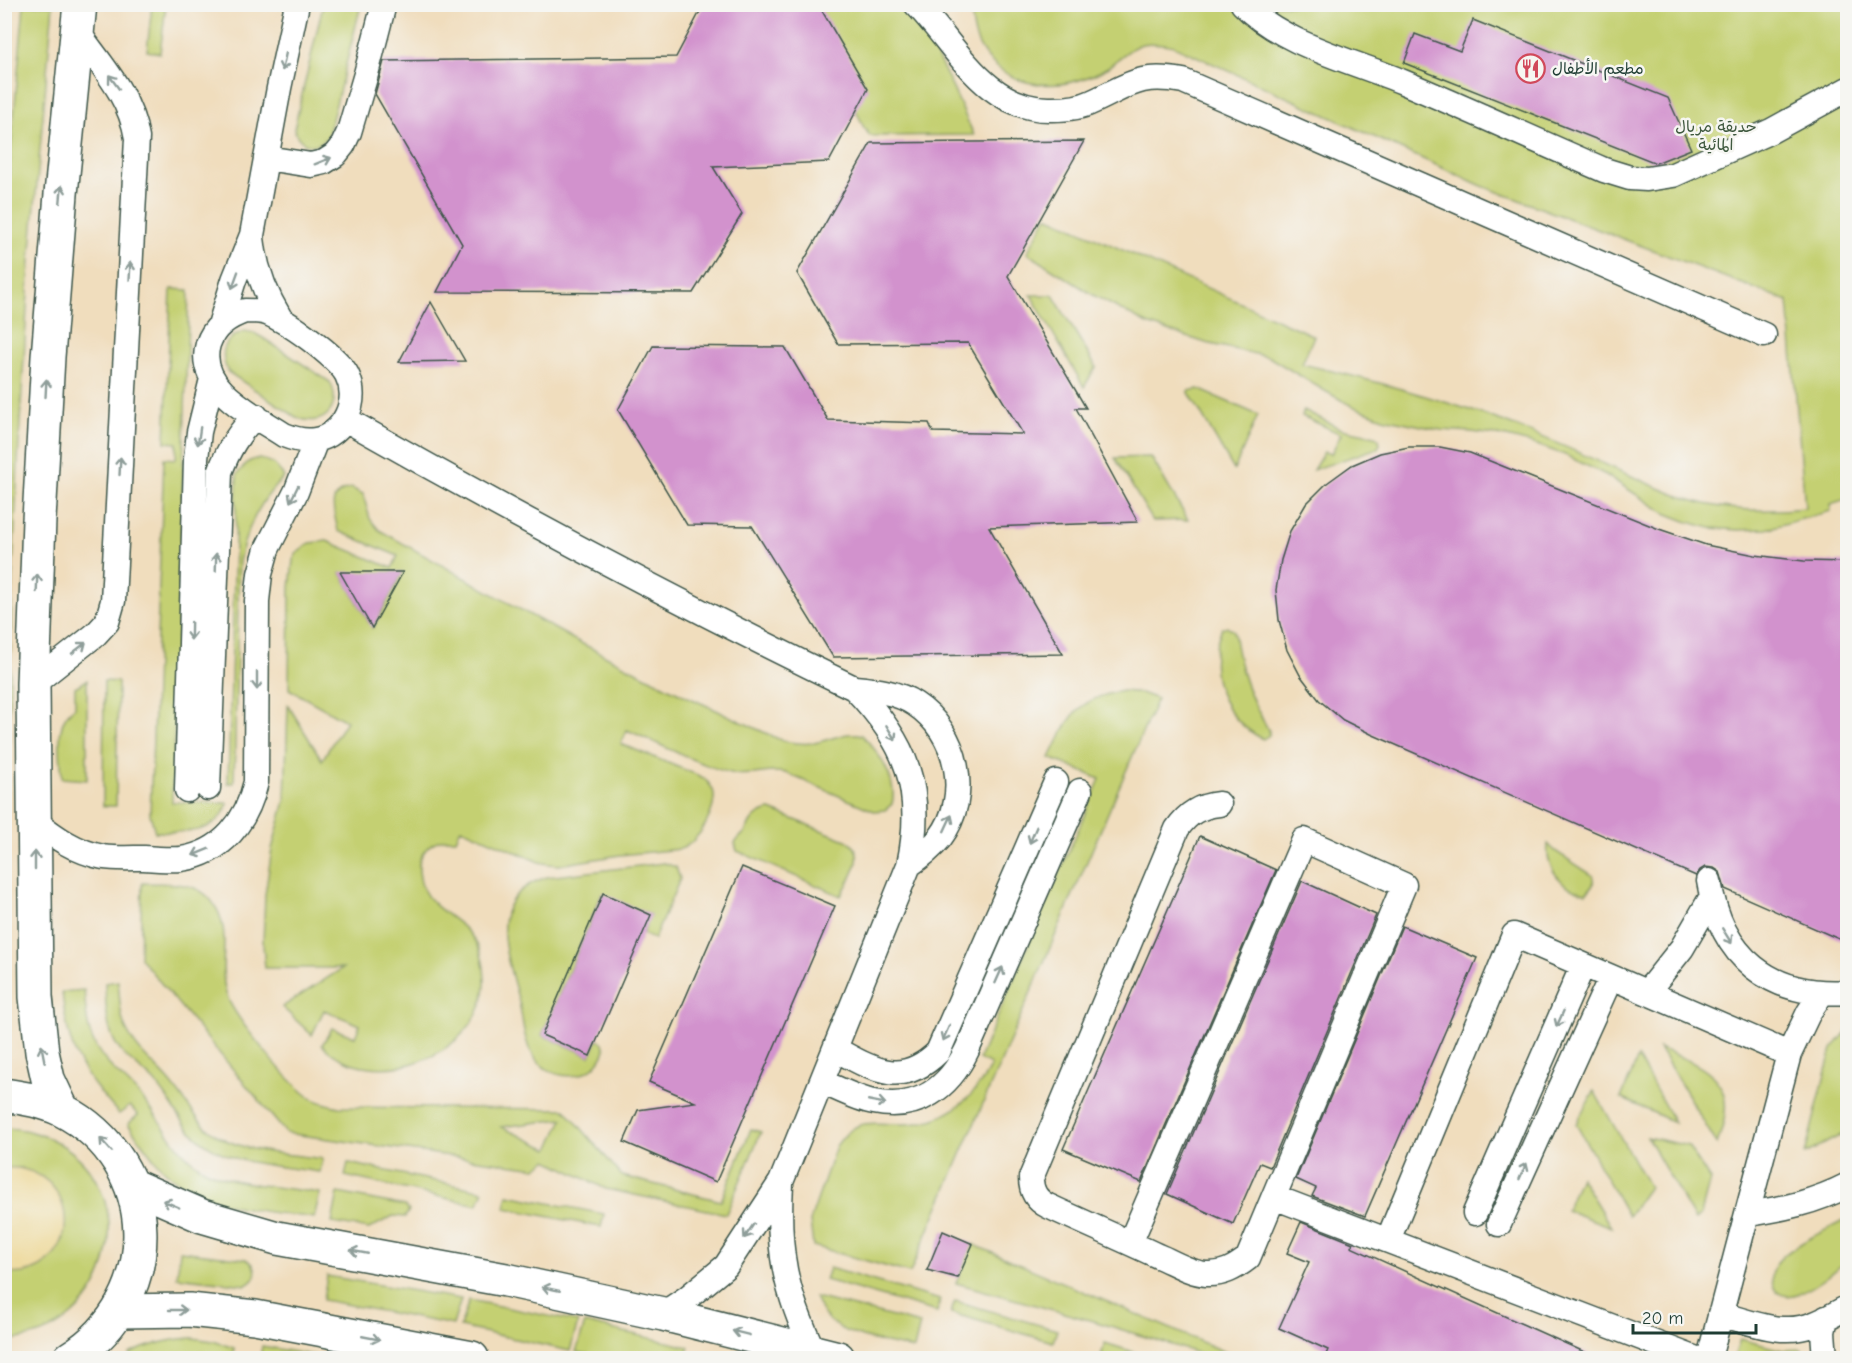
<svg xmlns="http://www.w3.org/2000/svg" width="1852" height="1363" viewBox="0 0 1852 1363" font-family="'Comic Neue','Playpen Sans Arabic',sans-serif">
	<rect width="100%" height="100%" fill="#f6f6f2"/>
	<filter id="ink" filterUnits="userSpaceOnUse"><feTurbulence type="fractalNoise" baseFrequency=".0167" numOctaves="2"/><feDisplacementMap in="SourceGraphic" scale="12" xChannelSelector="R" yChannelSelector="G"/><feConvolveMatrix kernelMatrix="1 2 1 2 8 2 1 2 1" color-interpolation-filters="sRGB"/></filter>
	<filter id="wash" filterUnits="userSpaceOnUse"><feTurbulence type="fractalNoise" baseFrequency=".008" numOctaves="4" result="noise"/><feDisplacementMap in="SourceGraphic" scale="24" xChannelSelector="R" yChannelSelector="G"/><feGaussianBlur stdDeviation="1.35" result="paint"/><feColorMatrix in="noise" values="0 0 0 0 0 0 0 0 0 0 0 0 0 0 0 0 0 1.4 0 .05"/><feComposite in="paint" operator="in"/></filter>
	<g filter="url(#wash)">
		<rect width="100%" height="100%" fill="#f0ddbd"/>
		<path fill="#c4d072" stroke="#728653" stroke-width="1.5" fill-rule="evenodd" d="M24,5H53L30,260L20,422L12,584L5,908L4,225Z
			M152,5H166L160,53L147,51Z
			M323,5H361L328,136C317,151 300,147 294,129Z
			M788,5H898C935,39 953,90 974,135L870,136L863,126L854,105Z
			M972,5H1847V499L1830,504L1831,511L1766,529L1738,530L1711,528L1688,522L1665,513L1606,475L1565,455L1534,444L1503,436L1472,432L1441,430L1383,418L1352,406L1325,391L1269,357L1206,343L1147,324L1093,295L1027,253L1047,216L1314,336L1302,364C1369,379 1434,397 1499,420C1540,435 1580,453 1620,471C1648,483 1676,497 1705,504C1738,511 1771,512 1805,508L1788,301L1482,186L1174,46C1163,44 1153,42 1142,44C1130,47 1118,60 1108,67C1074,88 1027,93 996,66C976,50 971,29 972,5Z
			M171,289L189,290L172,802L228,803C217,836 184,832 155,832L150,814L164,458L176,459L177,443L165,442Z
			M1031,295H1053L1096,367L1084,387Z
			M244,331L254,333L263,338L330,382C343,408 323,429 296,417L228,372C219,352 223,339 244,331Z
			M1198,389L1258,415L1234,470L1188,391Z
			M1304,410L1341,429L1375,436L1379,439L1380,444L1378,448L1313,470L1324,452L1331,454L1341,434L1302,416Z
			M1151,457L1188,520L1153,521L1115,458Z
			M255,459C270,459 277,465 284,477C259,501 246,529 239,562L234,783H228L237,474L248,462Z
			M351,488L363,494L370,519L379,530L573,639L671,689L783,741C793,743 803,744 813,743C829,741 847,730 862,735C878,751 898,780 892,804L885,810L874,811L786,773C770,769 753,777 735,774C701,766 660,744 627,730L621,744L700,776C705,779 710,783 713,790C719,808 698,844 680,849L620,855L559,865L548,864L539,862L461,828L456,839C443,838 431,841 424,852C418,860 418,868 420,878C425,910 459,915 475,941C483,954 485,970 485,985C480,1057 372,1095 322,1045L332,1028L355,1037L360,1025L324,1010L312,1035L282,1007L343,968H265L263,944L265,895L272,849L285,801L288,705L322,760L346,721L289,689L290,588L293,560L297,553L310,543L327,541L392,568L398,556L338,531C335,513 324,494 351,488ZM403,572L373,628H372L341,573Z
			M1227,626L1234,631C1239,670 1249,697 1269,731V735L1263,739C1222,718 1203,672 1222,628Z
			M87,680V780L62,778C61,755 53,721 75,707V687Z
			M104,681L118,682L116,806H103Z
			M1123,691L1141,693L1157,699L910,1273L813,1246L810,1221L836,1146C857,1116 869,1124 901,1124C942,1125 974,1101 991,1065L979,1059L1100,779L1050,758C1069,718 1076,698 1123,691Z
			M770,810L846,840C870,853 850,878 841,896L737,851L735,843C738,838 742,836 745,832C751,820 756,813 770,810Z
			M1548,844L1555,851L1592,875C1595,884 1593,887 1586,893C1562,889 1545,868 1548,844Z
			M664,863L676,867L680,879L654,939L643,934L650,915L602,894L542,1035L590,1056L598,1039L603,1043L605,1050C593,1083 551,1084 533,1055C523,1040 523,1019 519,1002C507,954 481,898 547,877Z
			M142,883C155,884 170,882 183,885C212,889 225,916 224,943C224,959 221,977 226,993C232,1016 292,1087 313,1099C321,1103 330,1105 339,1107L565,1109L622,1176L721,1201L751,1129L761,1132L726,1214L606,1189L547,1160L536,1168L286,1133L140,958ZM563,1119L549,1149L501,1127Z
			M118,981C120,996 119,1013 125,1027C136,1052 154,1063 171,1083C187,1102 197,1124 220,1137C247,1153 291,1154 323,1159L320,1172C276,1165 219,1166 188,1128C177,1115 170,1100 159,1087C149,1075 136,1066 125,1056C105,1036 106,1009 105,983Z
			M84,990C86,1007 86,1027 94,1043C105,1066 126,1079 142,1098C164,1123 176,1155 208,1171C235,1185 289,1188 320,1193L314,1218C260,1210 199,1209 159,1165C148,1152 138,1138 128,1124L138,1115L130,1106L119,1114C79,1070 68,1052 62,992Z
			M1847,1031V1132L1805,1154L1828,1063L1832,1049Z
			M1659,1048C1711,1069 1741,1082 1717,1144Z
			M1638,1058L1674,1122L1621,1098Z
			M1594,1091L1649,1187L1628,1216L1576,1124Z
			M4,1128C20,1128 35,1132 49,1138C150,1185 116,1337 5,1340V1273C35,1273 49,1265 64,1238L22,1168H5Z
			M1647,1137L1688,1146L1710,1180L1701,1214L1695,1220Z
			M348,1163L484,1191L477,1205L345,1176Z
			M1580,1177L1611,1227L1566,1210Z
			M338,1193L405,1206L409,1211L405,1217L393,1216L369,1229L332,1223Z
			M508,1195L604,1214L601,1227L505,1208Z
			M1847,1219V1259C1836,1271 1811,1291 1794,1295C1770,1300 1766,1274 1780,1259C1796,1243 1827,1230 1847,1219Z
			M972,1244L1239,1358H1214L1100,1323L956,1283Z
			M180,1251L246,1259C259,1266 259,1278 246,1285L177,1277Z
			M829,1268L940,1300L937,1312L825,1280Z
			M327,1276L461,1299L453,1325L323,1300Z
			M815,1297L920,1324L914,1349C889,1343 849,1338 830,1321C822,1314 819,1306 815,1297Z
			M469,1300L578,1322L570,1351L460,1327Z
			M955,1301L1057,1330L1053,1342L951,1313Z
			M585,1323L689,1347L685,1358H606L576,1352Z
			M192,1338L213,1341L234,1348L233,1358H131L129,1354C150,1344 168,1339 192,1338Z
			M1740,1339L1782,1350L1802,1349L1804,1358H1748L1735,1355Z
			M1105,1343L1152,1358H1108L1101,1356Z
			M262,1346L328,1358H260Z"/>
		<path fill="#eeda9e" stroke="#868c69" stroke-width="1.5" d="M5,1168C11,1168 17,1167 23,1169C79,1182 80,1262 23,1273C18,1274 10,1273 5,1273Z"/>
		<g id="blocks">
			<path fill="#d292cd" d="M704,4H818L868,89L829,162L713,167L742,214L693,293L437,292L462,244L375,94L384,61L676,57Z
				M1473,20L1668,98L1691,149L1656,163L1404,63L1415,34L1460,51Z
				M1084,141L1008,276L1086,408H1076L1138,522L989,527L1063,654L833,657L752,526L687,525L618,410L653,346L785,347L828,420L929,423L933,432L1023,434L968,343L838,344L797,273L871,143Z
				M431,302L465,361L399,362Z
				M1409,447H1440L1470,453L1659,529L1706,545L1755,555L1804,561L1848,562V943L1725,889L1720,872L1714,868L1705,867L1700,870L1696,876L1371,734L1343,720L1319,700L1300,675L1287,650L1279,620L1276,590L1281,560L1290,531L1306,504L1327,483L1352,465L1380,453Z
				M340,572H403L372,628Z
				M1200,836L1276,870L1141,1182L1063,1149Z
				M742,867L835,906L716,1182L624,1142L638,1110L695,1102L649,1082Z
				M1302,881L1376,915L1270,1167L1260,1163L1233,1224L1167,1194Z
				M603,893L651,915L590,1056L542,1035Z
				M1402,926L1477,958L1365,1216L1312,1196L1316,1188L1296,1179Z
				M1301,1222L1353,1243L1351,1247L1600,1359H1324L1328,1350L1279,1328L1309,1262L1287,1253Z
				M943,1231L973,1244L958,1278L927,1270Z"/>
		</g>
	</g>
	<g filter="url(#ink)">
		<use href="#blocks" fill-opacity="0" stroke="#3e5549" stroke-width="1.5"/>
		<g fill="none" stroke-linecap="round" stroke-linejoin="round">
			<defs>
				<path id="service" d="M916,4C956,45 986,111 1052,109C1065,109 1080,108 1092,102C1130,85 1138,73 1183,81L1764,335
					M1243,4C1281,44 1353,61 1403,82C1470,110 1537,141 1604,170L1630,178L1647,179L1673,175L1771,131L1848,89
					M266,158L311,165L324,162L335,155L343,145L349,132L366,74L384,4
					M252,238C255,268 264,292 280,318
					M245,311C251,311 258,311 263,312C282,316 339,358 347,375C360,401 344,435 315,440C304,442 294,439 284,435C254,415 195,388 208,344C214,326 228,317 245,311Z
					M220,325L234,280L252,235L279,88L297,4
					M345,419C512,514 681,604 854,688C907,743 925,789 909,865L781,1182L726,1266L687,1298L663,1314
					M33,684L96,634L107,622L113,601L137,138C130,95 101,65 77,31
					M854,688C875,690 897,692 915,704C958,732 972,796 940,838C931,849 921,857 909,865
					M208,788L220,472C228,450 238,432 256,416
					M187,790L196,459L199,432L212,379
					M35,821C55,837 76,852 103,857C116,859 131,858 144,858C156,859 169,860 181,859C223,853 247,821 256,782L257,601L260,574L267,549L296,492L316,440
					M1709,881C1721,957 1770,998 1848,992
					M1647,992L1682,948L1711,898
					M835,1049C874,1070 901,1088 938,1052L1056,782
					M822,1082C839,1089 857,1099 874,1102C918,1111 949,1088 967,1050L1080,791
					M781,1184C777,1250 785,1292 814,1352
					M1274,1197L1694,1358
					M1475,1213L1583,965
					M1747,1214C1783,1209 1815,1202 1848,1185
					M1499,1224L1611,977
					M1388,1240L1514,935L1789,1054
					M1130,1243L1304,840L1404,885L1248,1258C1235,1268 1223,1275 1206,1274C1190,1273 1173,1262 1158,1256C1122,1239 1085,1223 1048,1206C1036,1200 1031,1191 1031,1178L1177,829C1188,813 1200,806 1219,804
					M1720,1314C1750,1322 1783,1337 1814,1324C1825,1320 1836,1313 1848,1307
					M1709,1358L1789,1054L1809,1012L1822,993
					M1825,1358L1823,1332L1826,1318"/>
				<path id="minor" d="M4,1095C24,1098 44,1101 62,1110C163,1162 166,1299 70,1358
					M62,1109L48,1079L42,1052L36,997L33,684L39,520L48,357L61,194L80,4
					M131,1185L202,1216L277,1238L506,1280L663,1314L838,1358
					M120,1311L189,1310L255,1317L472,1358"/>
			</defs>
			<use href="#service" stroke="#3e5549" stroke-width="27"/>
			<use href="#minor" stroke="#3e5549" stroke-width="36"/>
			<use href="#service" stroke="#fff" stroke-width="24"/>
			<use href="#minor" stroke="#fff" stroke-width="33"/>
		</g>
		<defs><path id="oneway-shaft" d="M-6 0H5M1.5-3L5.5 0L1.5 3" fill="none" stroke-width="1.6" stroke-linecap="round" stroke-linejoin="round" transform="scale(1.5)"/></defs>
		<g stroke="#8f9e9a">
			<use href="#oneway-shaft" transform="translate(284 62) rotate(102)"/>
			<use href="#oneway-shaft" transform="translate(114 82) rotate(-126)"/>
			<use href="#oneway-shaft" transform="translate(323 161) rotate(-22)"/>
			<use href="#oneway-shaft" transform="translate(61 194) rotate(-85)"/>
			<use href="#oneway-shaft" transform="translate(130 271) rotate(-87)"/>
			<use href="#oneway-shaft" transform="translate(235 280) rotate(110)"/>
			<use href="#oneway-shaft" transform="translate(46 388) rotate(-87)"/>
			<use href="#oneway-shaft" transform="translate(199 436) rotate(98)"/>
			<use href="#oneway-shaft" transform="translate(120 466) rotate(-87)"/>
			<use href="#oneway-shaft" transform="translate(294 494) rotate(116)"/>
			<use href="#oneway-shaft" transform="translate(216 562) rotate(-88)"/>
			<use href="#oneway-shaft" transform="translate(37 583) rotate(-88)"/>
			<use href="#oneway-shaft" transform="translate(191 631) rotate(91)"/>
			<use href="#oneway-shaft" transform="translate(79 648) rotate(-38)"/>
			<use href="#oneway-shaft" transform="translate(257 681) rotate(90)"/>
			<use href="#oneway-shaft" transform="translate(891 733) rotate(59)"/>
			<use href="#oneway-shaft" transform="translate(948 823) rotate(-65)"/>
			<use href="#oneway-shaft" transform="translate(1033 835) rotate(113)"/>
			<use href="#oneway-shaft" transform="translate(201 852) rotate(158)"/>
			<use href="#oneway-shaft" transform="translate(35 860) rotate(-90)"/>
			<use href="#oneway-shaft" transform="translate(1727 936) rotate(58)"/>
			<use href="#oneway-shaft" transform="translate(999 975) rotate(-66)"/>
			<use href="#oneway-shaft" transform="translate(1560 1019) rotate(114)"/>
			<use href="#oneway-shaft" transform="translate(946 1033) rotate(114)"/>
			<use href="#oneway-shaft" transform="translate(43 1054) rotate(-101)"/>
			<use href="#oneway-shaft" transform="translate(877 1102) rotate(11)"/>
			<use href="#oneway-shaft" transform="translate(106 1145) rotate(-132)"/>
			<use href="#oneway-shaft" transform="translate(1523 1171) rotate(-66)"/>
			<use href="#oneway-shaft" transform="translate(171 1204) rotate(-157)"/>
			<use href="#oneway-shaft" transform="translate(749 1231) rotate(124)"/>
			<use href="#oneway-shaft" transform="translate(359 1252) rotate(-169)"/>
			<use href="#oneway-shaft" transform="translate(551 1289) rotate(-168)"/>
			<use href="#oneway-shaft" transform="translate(178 1310)"/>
			<use href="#oneway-shaft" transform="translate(741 1333) rotate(-166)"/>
			<use href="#oneway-shaft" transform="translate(371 1338) rotate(11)"/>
		</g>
	</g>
	<defs>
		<symbol id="restaurant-ring" viewBox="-11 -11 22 22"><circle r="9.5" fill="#f6f6f2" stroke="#d1495b" stroke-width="1.5"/><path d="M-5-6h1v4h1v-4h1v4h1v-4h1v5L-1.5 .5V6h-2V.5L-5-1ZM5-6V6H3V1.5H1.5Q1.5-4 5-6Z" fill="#d1495b"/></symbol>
	</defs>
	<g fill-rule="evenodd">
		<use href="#restaurant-ring" x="1514" y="52" width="33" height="33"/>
	</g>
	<g text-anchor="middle" stroke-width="5" stroke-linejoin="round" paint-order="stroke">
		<g font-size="16" fill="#1f3d34" stroke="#f6f6f2" text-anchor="start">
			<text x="1552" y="74">مطعم الأطفال</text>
		</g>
		<g font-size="16" fill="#405a40" stroke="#f6f6f2">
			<text x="1716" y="132">حديقة مريال<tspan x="1716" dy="18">المائية</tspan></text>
		</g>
	</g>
	<rect width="1852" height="1363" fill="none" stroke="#f6f6f2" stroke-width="24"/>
	<path d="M1633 1324v9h123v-9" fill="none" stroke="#1f3d34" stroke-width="3"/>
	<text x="1642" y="1324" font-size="18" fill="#1f3d34" stroke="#f6f6f2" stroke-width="4.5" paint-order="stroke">20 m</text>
</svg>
